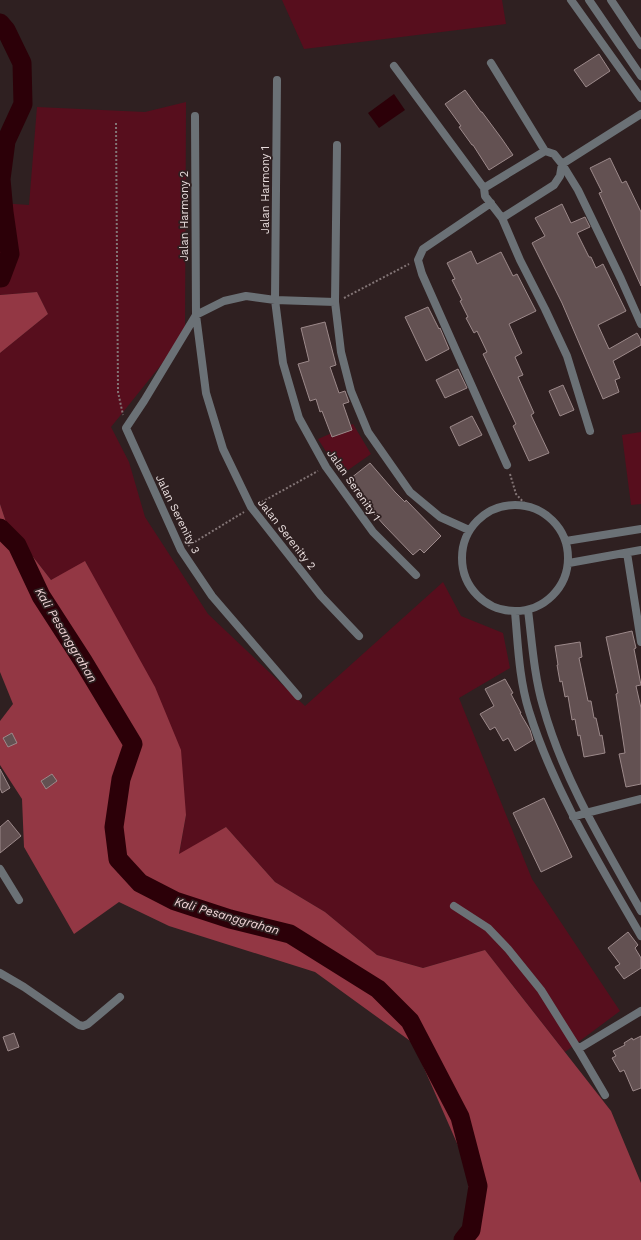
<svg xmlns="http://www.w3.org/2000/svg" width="641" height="1240" viewBox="0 0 641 1240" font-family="'Work Sans',sans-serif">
	<rect width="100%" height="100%" fill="#2f2021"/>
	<path fill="#570e1d" d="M282,0H502L506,24L304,49Z
		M186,102L185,335L111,427L129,462L145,517L208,614L305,706L443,582L461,616L503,633L510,668L459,698L532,879L620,1011L565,1052L485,950L423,968L377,955L325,912L275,882L226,827L179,855L186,815L86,562L51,580L6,522L0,504V353L48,314L37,292L0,295V203L29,205L37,107L145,112Z
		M353,424L371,454L341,475L318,439Z
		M641,432V504L631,505L622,435Z"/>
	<path fill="#933744" d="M37,292L48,314L0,353V295Z
		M0,504L6,522L51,580L85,561L155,687L181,750L186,815L179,854L226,827L275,882L325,912L377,955L423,968L485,950L611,1111L641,1183V1240H466L472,1231L467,1166L413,1043L315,972L169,926L119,902L74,934L24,847L22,799L0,765V721L13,704L0,672Z"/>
	<path fill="#2c0008" d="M394,94L405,110L379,128L368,113Z"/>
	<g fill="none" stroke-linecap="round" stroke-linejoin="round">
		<path stroke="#2c0008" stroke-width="19" d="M0,23L6,30L22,63L23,104L6,141L1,179L4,212L10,254L1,278H0
			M0,528L17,545L41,596L83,661L133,744L121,779L114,827L118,859L140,883L175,901L230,919L290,934L378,989L410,1021L460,1117L478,1186L471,1230L463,1240"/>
	</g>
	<path fill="#635152" stroke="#9c898a" d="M599,54L610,71L586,87L574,70Z
		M465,90L481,112H482L502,139L513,155L489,170L473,145H472L459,127L461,126L445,104Z
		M610,158L622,183L626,181L641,212V286L599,193L602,192L590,168Z
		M562,204L571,223L585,217L590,227L577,233L589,257H591L596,268L603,264L626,311L598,325L609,349L637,333L641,340V345L613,361L620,378L615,380L619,392L603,399L562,303L532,243L545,236L535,218Z
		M471,251L477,264L501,252L513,276L517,274L536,311L509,324L522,353L515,357L523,375L518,377L534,413L531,415L549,453L529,461L513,426L516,424L483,354L487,352L477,331L474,333L466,318L468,317L460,301L462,300L452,280L455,279L447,263Z
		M428,307L439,329L440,328L449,349L426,361L405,317Z
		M325,322L336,365L330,367L339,393L345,391L349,402L343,404L352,430L332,437L322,411L320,412L316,399L310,401L298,364L309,361L301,328Z
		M458,369L467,388L445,398L436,380Z
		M563,385L574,410L560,416L549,391Z
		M472,416L482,435L459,446L450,427Z
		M370,463L395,492L405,502L406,500L441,536L424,553L420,549L413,555L384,525L346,482Z
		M632,631L636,648L634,649L641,685L636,686L641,708V784L626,787L619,754L625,753L616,694L618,693L606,637Z
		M580,642L582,657L579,658L588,701H591L594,718H596L600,736L602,735L605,753L584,757L580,735L578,736L575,719L572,720L568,696L565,697L562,681L560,682L557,665H558L555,646Z
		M505,679L513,693L511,694L521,713H520L530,730L533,740L515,751L508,738L503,741L495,727L490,730L480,714L494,706L485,689Z
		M12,733L17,743L8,747L3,738Z
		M0,769L10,788L2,793L0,788Z
		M52,774L57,781L46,789L41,781Z
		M544,798L572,857L541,872L513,813Z
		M8,820L21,836L0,853V827Z
		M628,932L638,945L635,948L641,958V968L624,979L615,967L620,964L608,948Z
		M14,1033L19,1047L8,1051L3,1037Z
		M641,1036V1088L633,1091L624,1070L620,1072L612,1058L616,1056L613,1051L625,1045L624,1043L632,1038L633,1040Z"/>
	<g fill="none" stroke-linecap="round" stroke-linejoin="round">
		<path stroke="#837576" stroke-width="2" stroke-dasharray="2 2" stroke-linecap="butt" d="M116,123L118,392L123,415
			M344,298L409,264
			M510,474L516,494L526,505
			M258,504L318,471
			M188,546L244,512"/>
		<path stroke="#6b7176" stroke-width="8" d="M571,0L641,98
			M589,0L641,76
			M611,0L641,45
			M491,63L545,151
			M394,66L484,188
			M277,80L275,300L283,363L299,418L326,467L373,532L416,575
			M641,114L562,164L560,176L554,185L502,218L485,196L484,188L545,151L554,154L562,164L578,190L621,279L641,324
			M195,116L196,315L206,393L223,449L251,507L321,596L359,636
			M337,145L335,302L341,352L351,391L368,432L410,492L440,517L469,530
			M491,203L423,249L418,260L422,274L507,465
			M502,218L520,260L545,309L567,356L590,431
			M462 558a53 53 0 1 1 106 0a53 53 0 1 1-106 0Z
			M566,541L641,529
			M627,553L641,642
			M569,563L641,550
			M528,610C532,642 534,675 543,706C563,779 604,845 641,911
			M515,612C518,645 519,679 529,711C554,791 599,863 641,936
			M298,696L212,596L181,550L126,428L144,401L196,315L224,301L246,296L275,300L335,302
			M573,817L586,813L641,799
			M0,869L19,900
			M454,906L488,928L508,949L541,990L578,1049L605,1095
			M0,973L24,987L79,1025L83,1026L88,1024L120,997
			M578,1049L641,1011"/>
	</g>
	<g text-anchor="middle" stroke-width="3.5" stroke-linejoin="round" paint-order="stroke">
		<g font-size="11" fill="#e8dddd" stroke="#2f2021">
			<text transform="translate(265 190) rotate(-90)" y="4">Jalan Harmony 1</text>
			<text transform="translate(184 216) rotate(-90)" y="4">Jalan Harmony 2</text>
			<text transform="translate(354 485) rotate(55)" y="4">Jalan Serenity 1</text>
			<text transform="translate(178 514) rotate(64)" y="4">Jalan Serenity 3</text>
			<text transform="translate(287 534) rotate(52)" y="4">Jalan Serenity 2</text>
		</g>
		<g font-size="12" font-style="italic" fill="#f2d6d8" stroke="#2f2021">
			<text transform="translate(66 635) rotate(59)" y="4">Kali Pesanggrahan</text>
			<text transform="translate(227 916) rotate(16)" y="4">Kali Pesanggrahan</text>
		</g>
	</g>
</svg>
